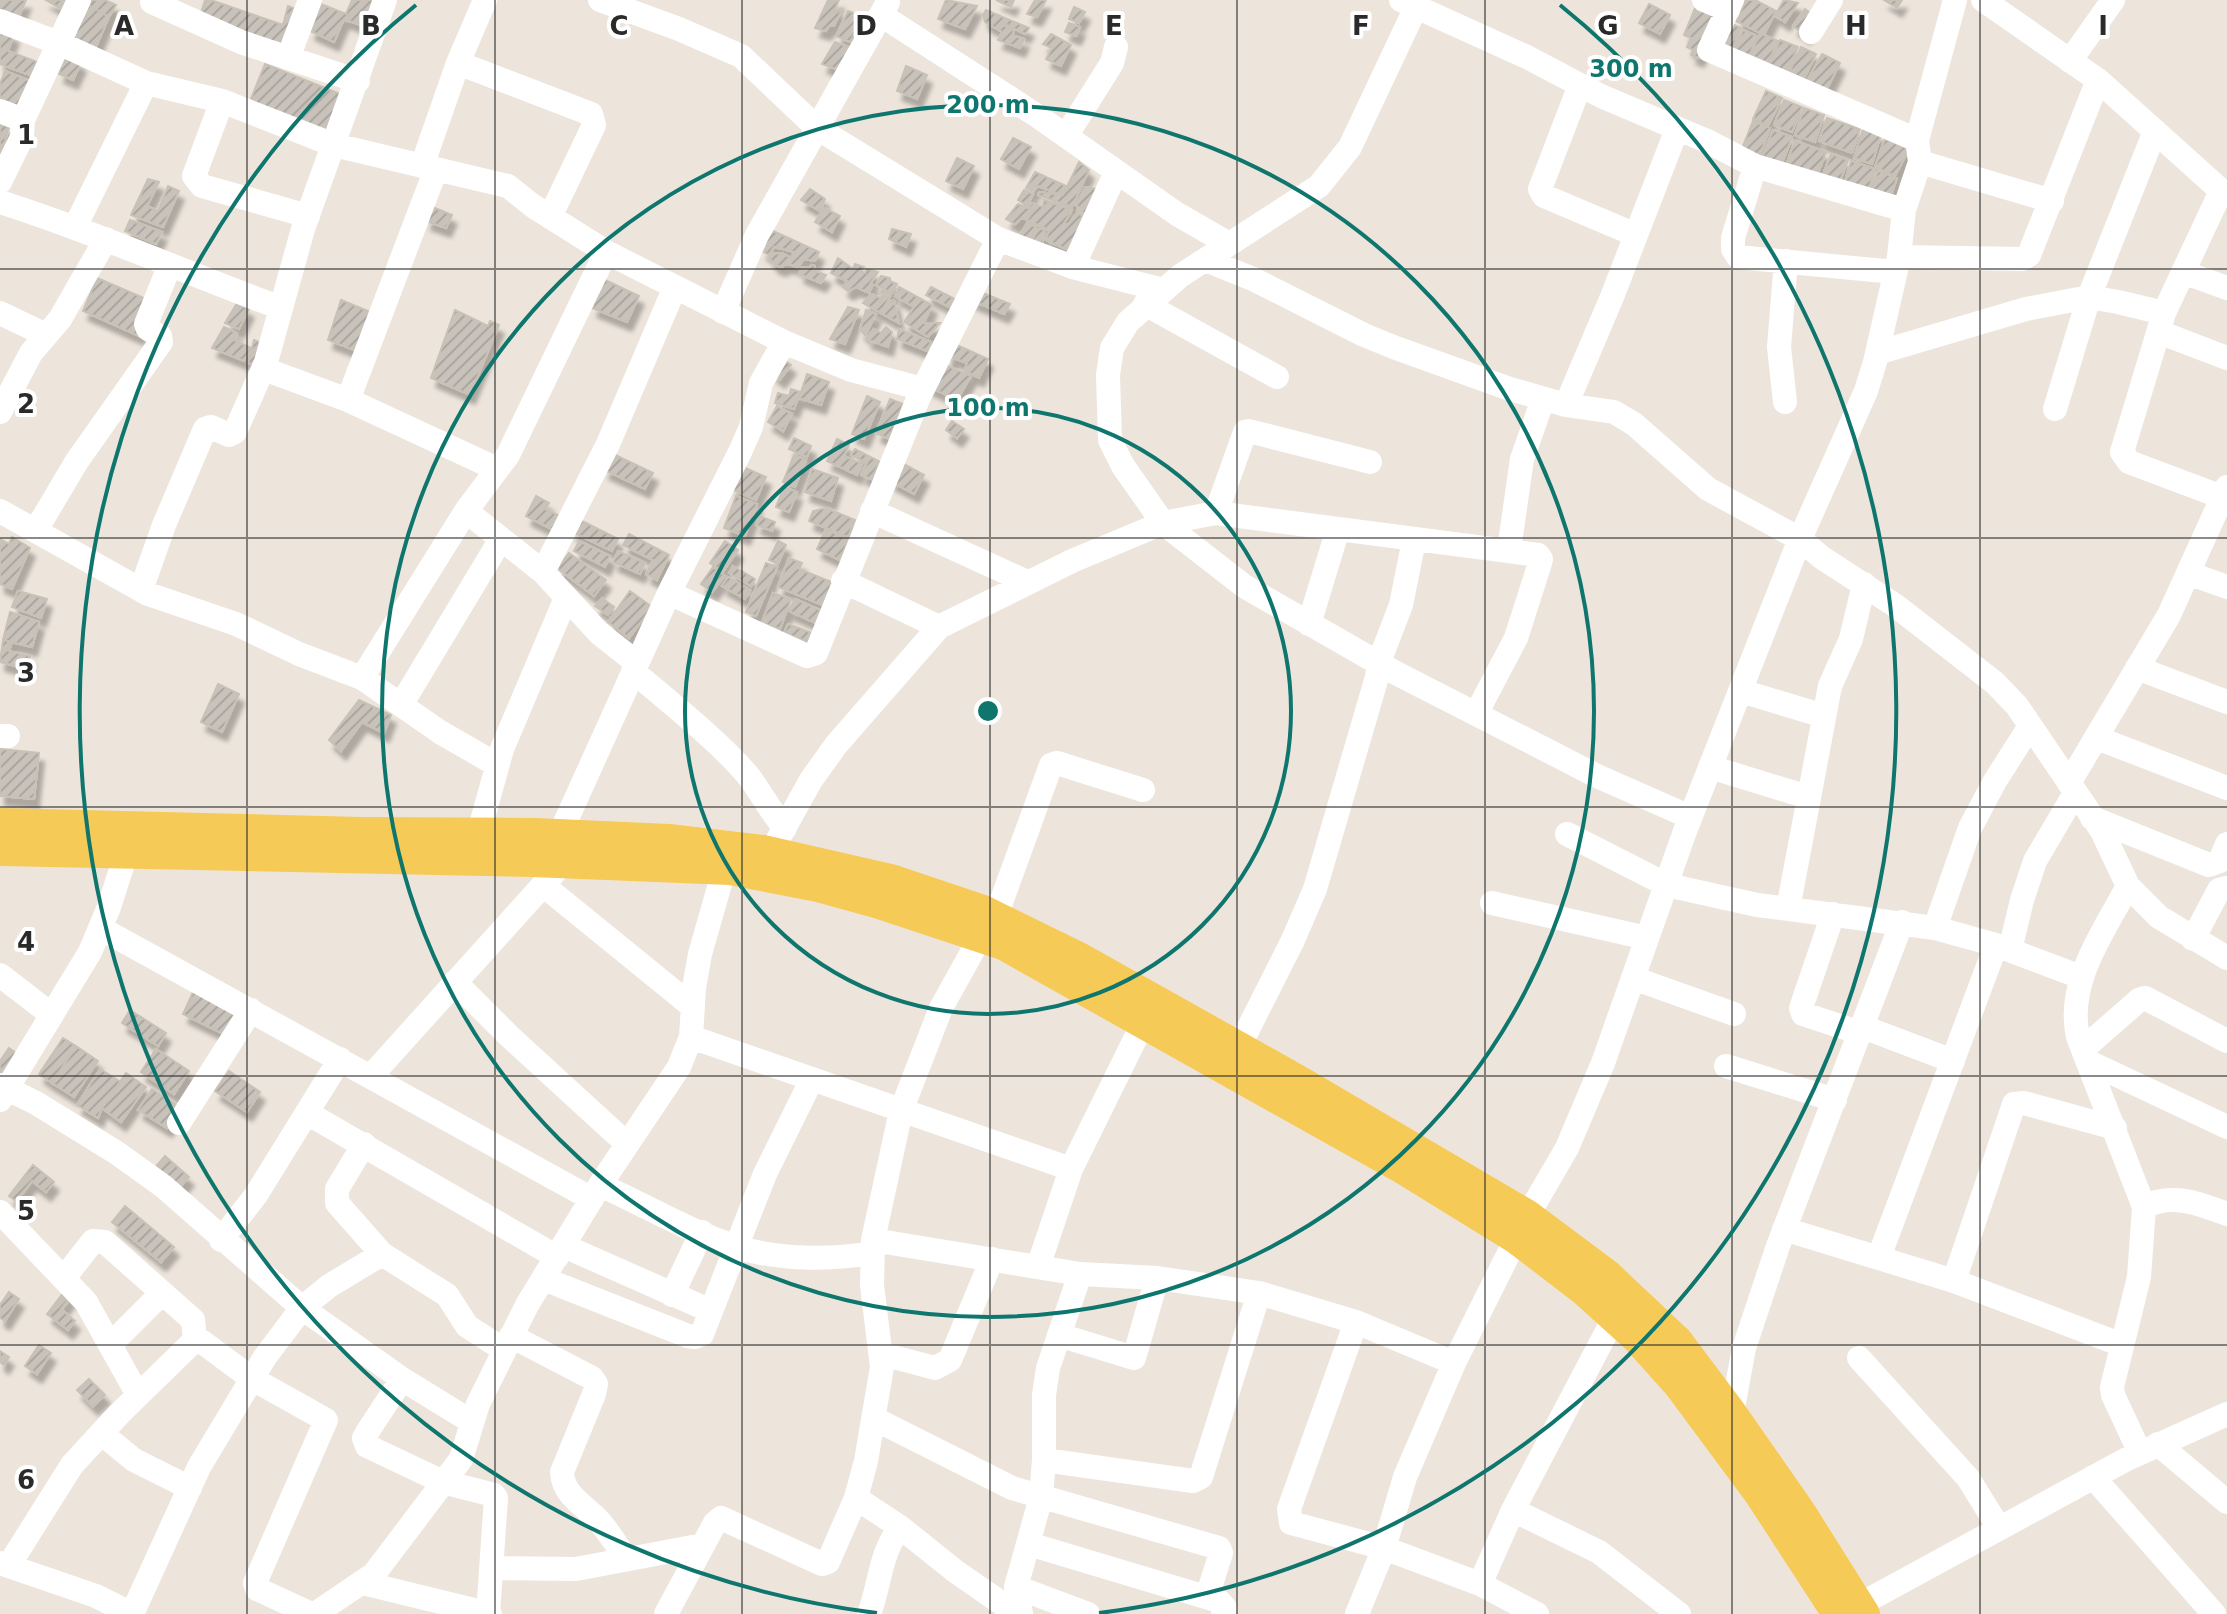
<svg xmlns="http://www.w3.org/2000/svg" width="2227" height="1614" viewBox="0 0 2227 1614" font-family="'DejaVu Sans',sans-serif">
	<defs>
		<pattern id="building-hatch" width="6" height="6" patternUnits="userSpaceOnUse" patternTransform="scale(2)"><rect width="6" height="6" fill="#c8c2bb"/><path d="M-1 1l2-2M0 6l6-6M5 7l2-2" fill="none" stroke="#aca7a1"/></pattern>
		<filter id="shadow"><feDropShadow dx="5" dy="9" stdDeviation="2" flood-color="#0004"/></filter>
	</defs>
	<rect width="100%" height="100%" fill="#ede5dc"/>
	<path fill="url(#building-hatch)" stroke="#c8c1b5" stroke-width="2" filter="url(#shadow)" d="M0,0H26L16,24L0,16Z
		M46,0H74L68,13Z
		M87,0H105L116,5L109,17L85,3Z
		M205,0H211L283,25L288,6L299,10L283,55L198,23Z
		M352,0H381L371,29L344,19L334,42L310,31L321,4L346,14Z
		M828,0H839L835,9L841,11L834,26H829L826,31L815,28Z
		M946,0L977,6L965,29L938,19Z
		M996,0H1014L1011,7Z
		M1035,0H1046L1037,17L1027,14Z
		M1746,0H1755L1776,11L1764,35L1736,21Z
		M1784,0L1798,3L1785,22L1775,15Z
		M1884,0H1902L1897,8Z
		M1698,1L1720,11L1699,58L1691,55L1693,50L1687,47L1691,38L1684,35Z
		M85,3L109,17L95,49L68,39Z
		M1649,4L1670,15L1660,34L1639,23Z
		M1074,7L1085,12L1079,23L1069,19Z
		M1805,9L1817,18L1805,35L1793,26Z
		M986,10L1029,28L1025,34L1005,24V26L1014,31L1012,35L1024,39L1020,48L998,40L1002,32L985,22L983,15Z
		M848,11L868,18L865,26L859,25L850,42L836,36Z
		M1069,23L1080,27L1076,36L1065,32Z
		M1730,23L1741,28L1732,49L1721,45Z
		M0,29L14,34L8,51L40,63L35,77L0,64Z
		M1743,30L1757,36L1749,57L1734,50Z
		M1760,33L1778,41L1768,63L1750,55Z
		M1051,34L1071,45L1061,66L1046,59L1052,48L1043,44Z
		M1780,40L1798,47L1787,72L1769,64Z
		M835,42L849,47L839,70L822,64Z
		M1801,47L1816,54L1804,79L1789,73Z
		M65,53L81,63L73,80L59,74Z
		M1822,54L1840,63L1826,91L1807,81Z
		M265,64L348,97L331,139L248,106Z
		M906,66L927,75L917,99L897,91Z
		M5,71L33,82L21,110L0,103V84Z
		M1766,91L1782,98L1768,126L1753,119Z
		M1784,100L1802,107L1792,132L1774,125Z
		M1804,108L1824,115L1815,142L1795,135Z
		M1827,118L1860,129L1852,153L1819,141Z
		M1753,121L1770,128L1759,158L1741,151Z
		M0,124L9,127L0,158Z
		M1863,129L1881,134L1872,164L1854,158Z
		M1773,130L1792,137L1781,166L1762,159Z
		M1013,138L1031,147L1019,169L1001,159Z
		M1885,139L1909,149L1895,176L1875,167Z
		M1795,141L1826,152L1816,179L1785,168Z
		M1831,154L1848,160L1839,184L1822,177Z
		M957,158L974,166L963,189L946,181Z
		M1851,161L1875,169L1868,192L1844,185Z
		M1079,162L1089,170L1072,207L1038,195L1039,192L1063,195Z
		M1878,171L1897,178L1889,201L1869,194Z
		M1035,172L1066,186L1061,195L1038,186L1032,191L1026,188Z
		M148,179L159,182L147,206L158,211L168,186L179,191L163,227L131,215Z
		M1085,187L1097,189L1086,214L1077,210L1078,207L1076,205Z
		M810,189L825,199L820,211L801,200Z
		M1024,190L1033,194L1027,206L1018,200Z
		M1044,200L1072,210L1064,223L1068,225L1077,213L1084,216L1070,251L1046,240L1049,230L1027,220L1034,210L1029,207L1032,203L1043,207Z
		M1018,204L1032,210L1026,219L1021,218L1015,224L1006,219Z
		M430,206L452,215L446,228L426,221Z
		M824,208L840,216L832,232L815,222Z
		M130,220L162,232L156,244L125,231Z
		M1027,223L1036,227L1030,241L1019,237Z
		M1039,228L1045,230L1042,247L1031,242Z
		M892,229L911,234L906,247L889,239Z
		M771,230L819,252L815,261L804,259L798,268L790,264L786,265L785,263L782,267L775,265L769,258L772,254L782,253L791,258L794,252L774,247L769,255L762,251Z
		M838,258L853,269L855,264L864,267L861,271L865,273L867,269L878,272L870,284L873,285L869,293L856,287L848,291L843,287L847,281L831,273Z
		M812,265L815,266V271L826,275L821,283L799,274L802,267L809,268Z
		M881,276L890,278V281L897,284L886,304L894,300L899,323L863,303L871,294L881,298L886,290L876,285Z
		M97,278L153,302L139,336L83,311Z
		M605,280L639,296L627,322L592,308Z
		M899,287L932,305L924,323H940L928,337L904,322L914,307L895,296Z
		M931,287L955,299L949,307L926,295Z
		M978,291L1010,304L1004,314L971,300Z
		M341,300L380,316L362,353L328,340Z
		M237,303L249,309L239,329L225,323Z
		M848,307L859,310L845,344L830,339Z
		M455,310L488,326L490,321L499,325L470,395L431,378Z
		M866,310L876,314L865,335L860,330Z
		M224,327L237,333L234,340L251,348L244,361L212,348Z
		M886,327L892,332L888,347L866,339L874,329L881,333Z
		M899,329L931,342L927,351L897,339Z
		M254,340L266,345L262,366L248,363Z
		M950,342L988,359L979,378L965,371L967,363L953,358L946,364Z
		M783,359L791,365L780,379L772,373Z
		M939,362L971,376L957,400L927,386Z
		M807,374L829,382L821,405L799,398Z
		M791,389L800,392L794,409L775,403L778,393L789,396Z
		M867,396L880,402L864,439L852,434Z
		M890,399L903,404L889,439L876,433Z
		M777,406L792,414L783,431L768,422Z
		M952,421L964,429L957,438L946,430Z
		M794,438L811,446L807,457L789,449Z
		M837,439L849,445L844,456L862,464L857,475L827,461Z
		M855,449L880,462L871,479L861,475L867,463L851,455Z
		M611,453L653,473L645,489L604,470Z
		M794,455L806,460L795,487L783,482Z
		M900,462L924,475L914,494L890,481Z
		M741,466L766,477L756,500L731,489Z
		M812,469L838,478L831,501L805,492Z
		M784,487L797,492L789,512L776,507Z
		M536,496L549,503L545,509L560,516L553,530L526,516Z
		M736,496L757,504L745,536L724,528Z
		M826,508L855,520L848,537L809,521L813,511Z
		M759,516L775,522L772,531L756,525Z
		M578,519L618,539L612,551L572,532Z
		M826,529L849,540L839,560L817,549Z
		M629,534L669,555L657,580L646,574L653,560L623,545Z
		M12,537L30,548L12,589L0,584V539L9,544Z
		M579,541L610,556L605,567L574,551Z
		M725,541L738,550L723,572L710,563Z
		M778,541L786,545L778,564L769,560Z
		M618,551L645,563L640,574L613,562Z
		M569,553L606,580L594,596L557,568Z
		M789,558L802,563L799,569L834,583L825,606L778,587Z
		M766,563L777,567L756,616L746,612Z
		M733,566L755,579L751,586L729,573Z
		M713,567L725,576L712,592L701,584Z
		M728,577L750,590L745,599L722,586Z
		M18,591L47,599L41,618L12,607Z
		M630,591L652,607L629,638L608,622Z
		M773,593L791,599L780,629L762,623Z
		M602,598L614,607L608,615L595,606Z
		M795,599L820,610L815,623L789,611Z
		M10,612L39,622L32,647L3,640Z
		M788,624L812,633L809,642L784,633Z
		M3,640L12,642L9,651L30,656L27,669L0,662Z
		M218,684L239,694L222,732L201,722Z
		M359,700L391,715L384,733L362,722L341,751L329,740Z
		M0,749L39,753L34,799L0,796Z
		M194,990L239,1012L227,1036L183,1014Z
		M130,1010L166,1033L158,1046L122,1023Z
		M63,1038L76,1046L52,1083L39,1074Z
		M76,1046L98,1061L74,1097L52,1083Z
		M9,1048L20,1056L0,1079V1061Z
		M156,1049L189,1071L174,1094L141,1072Z
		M100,1069L121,1082L102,1108L98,1118L77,1105Z
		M229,1071L260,1092L247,1112L215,1091Z
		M126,1073L146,1087L121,1122L102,1108Z
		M152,1089L180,1107L167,1128L138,1110Z
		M165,1156L189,1177L178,1189L154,1169Z
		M33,1165L54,1182L46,1192L32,1181L16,1201L9,1196Z
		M125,1206L174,1247L161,1262L112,1222Z
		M9,1292L19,1299L5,1321L0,1318V1305Z
		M64,1292L70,1298L61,1309L75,1321L68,1330L47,1314Z
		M39,1345L51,1353L37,1374L25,1366Z
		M0,1351L9,1357L4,1365L0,1362Z
		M89,1379L105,1395L93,1406L77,1390Z"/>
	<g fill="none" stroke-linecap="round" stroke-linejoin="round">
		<path stroke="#fff" stroke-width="24" d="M600,0L679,29L741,56L817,128L998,239L1073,267L1163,290
			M1401,0L1527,57L1601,96L1707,141L1755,166L1904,210
			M1704,0L1728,10
			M1732,0L1709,50L1917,140
			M1983,0L2098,80L2227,196
			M152,2L241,42L358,81
			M1416,7L1350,147L1319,186L1180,276L1128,322L1112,348L1108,375L1110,440L1123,466L1163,523L1244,586L1394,672L1597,776L1690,817
			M881,15L1036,115L1177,214L1229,244
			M0,21L61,44L146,83L222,101L334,145L508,186L533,206L606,252L784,342L851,370L923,389
			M1811,32L1831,0
			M288,58L310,0
			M2070,61L2113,0
			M458,63L591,114L594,125L550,217
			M1580,85L1540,189L1544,196L1636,235
			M222,101L194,176L202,186L308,216
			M0,111L23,120
			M1066,136L1112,63L1116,47
			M1920,162L2052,201
			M422,166L458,63L485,0
			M1755,166L1733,238V249L1738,257L1895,272
			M0,182L22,137L23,120L79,0
			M2221,191L2164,313L2122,452L2129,462L2222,497
			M0,202C96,233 187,273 281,308
			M75,227L146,83
			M1899,257L2022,259L2029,255L2098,80
			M1206,260L1253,279L1364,335L1396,348L1510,389L1566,405L1614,412L1634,424L1708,489L1800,539L1821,557L1896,606L1995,683L2017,706L2102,831L2128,886L2159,917L2227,958
			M1073,267L1116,172
			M2183,272L2227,288
			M1145,304L1277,377
			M723,312L757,235L888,2
			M0,313L46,335
			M2159,332L2227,358
			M1877,353L2026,309L2089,297L2118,302L2164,313
			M264,369L348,400L497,469
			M348,400L436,169
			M1785,402L1779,347L1786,261
			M1566,405L1612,297L1677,129
			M2055,409L2089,297L2155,131
			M0,412L31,353L60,319L106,239
			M0,511L148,594L236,624L299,654L362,678L440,732L497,765
			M466,511L543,572L599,633L637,663
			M872,511L1027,582
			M1216,513L1245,432L1249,431L1370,462
			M36,530L77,461L161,342L160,336L148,329L146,324L169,267
			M1509,550L1522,459L1543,399
			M543,572L608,444L675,287
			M2188,573L2227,587
			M843,581L939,627
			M141,590L164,525L205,429L211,427L229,435L235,432L266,362L303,229L385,0
			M669,593L807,656L816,653L918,399L998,239
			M1309,624L1338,529
			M2137,668L2227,702
			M633,671C669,702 714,737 745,772C760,789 769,811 785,828
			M362,678L466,511L508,455L606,252
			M1741,691L1824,716
			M401,705L501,539
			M0,736H8
			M2097,738L2227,788
			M1710,767L1808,797
			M2069,783L2169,615L2227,487
			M2092,818L2209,865L2220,861L2227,844
			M479,832L502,749L566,598
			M560,834L669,593L740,452L751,427L761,383L784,342
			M1567,834L1667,885L1757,905L1935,928L1996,945L2081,977
			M771,852L811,780L836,745L939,627L1072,561L1163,523L1216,513L1538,555L1541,559L1540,563L1516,638L1476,714
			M543,885L693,1007
			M2128,886C2103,933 2066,982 2078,1037L2144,1207L2139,1277L2112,1387L2113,1395L2140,1453
			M1492,903L1647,938
			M1788,909L1830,686L1851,639L1864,584
			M1833,914L1801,1008L1803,1014L1861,1033
			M996,916L1051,765L1057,763L1143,790
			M100,928L592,1199
			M1935,928L1970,828L1995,781L2030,726
			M2193,939L2219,890L2227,888
			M2010,950L2022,900L2035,861L2075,793
			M0,975L52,1015
			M1633,978L1734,1014
			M455,982L509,1036L627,1144
			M1863,1027L1953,1061
			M691,1037L1071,1169
			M1239,1047L1293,940L1315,889L1377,677L1379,662L1401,605L1414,540
			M2083,1049L2139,1000L2145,998L2227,1041
			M2089,1062L2227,1127
			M1726,1066L1835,1100
			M371,1076L563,863
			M0,1085L36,1103L117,1153L163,1186L302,1308L402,1379L472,1422
			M0,1100L90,952L109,907L126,854
			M307,1113L557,1257
			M179,1123L251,1010
			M364,1144L337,1189V1203L382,1254L447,1295L467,1326L504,1350
			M600,1185C645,1205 690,1232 737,1247C779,1260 829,1260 873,1253
			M2144,1207C2172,1192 2200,1204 2227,1214
			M0,1212L86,1302L138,1395
			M1784,1229L1954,1281L2122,1345
			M221,1240L256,1195L340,1059
			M873,1240L1080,1274L1157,1278L1259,1293L1356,1322L1454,1363
			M564,1246L711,1311
			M1879,1257L1996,945
			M1038,1267L1071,1169L1143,1023
			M64,1278L93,1241L105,1242L193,1320L195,1340
			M544,1279L688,1336L695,1337L702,1334L765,1174L812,1079
			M1954,1281L2014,1104L2024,1103L2115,1128
			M672,1295L702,1232
			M1356,1322L1289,1509L1291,1523L1384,1548L1480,1584L1537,1614
			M1059,1335L1134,1358L1157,1278
			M511,1336L592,1378L596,1384L594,1394L562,1472C563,1496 585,1505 599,1521C609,1532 617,1546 626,1558
			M110,1345L162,1293
			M882,1354L935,1368L950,1360L992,1259
			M1859,1358L1968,1478L1999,1528
			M402,1379L368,1431L364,1438L367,1446L443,1482L494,1495L496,1498L488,1614
			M1732,1413L1744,1348L1778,1246L1902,922
			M873,1418L1012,1488L1219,1548L1221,1553L1207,1597
			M101,1433L134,1460L190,1488
			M2158,1444L2227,1502
			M1044,1460L1193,1481L1201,1477L1259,1293
			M2093,1477L2214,1614
			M856,1498L900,1527L955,1571L1017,1614
			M1513,1510L1599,1552L1679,1614
			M1029,1544L1219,1601L1225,1608L1223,1614
			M0,1563L96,1596L132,1614
			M9,1565L72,1465L119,1414L195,1340L201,1341L251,1378L326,1420L255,1583L257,1589L311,1614
			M493,1568L576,1569L703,1545
			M363,1583L490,1614
			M1480,1584L1513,1510L1614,1318
			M1016,1587L1088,1614
			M1859,1605L2127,1459L2227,1414
			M132,1614L199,1467L265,1357L302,1308L329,1286L382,1254
			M315,1614L374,1574L461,1459L478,1404L527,1305L600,1185L679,1067L691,1037L694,988L700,954L724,870
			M666,1614L715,1523L721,1518L822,1564L828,1562L856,1498L866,1461L882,1367L872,1285L873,1240L901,1111L941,1008L981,936
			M869,1614C881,1582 879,1556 900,1527
			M1021,1614L1016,1587L1041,1497L1044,1460V1395L1048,1368L1080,1274
			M1357,1614L1384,1548L1405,1477L1454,1363L1528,1215L1567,1148L1603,1063L1685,831L1800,539L1866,391L1875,362L1899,257L1904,210L1920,162L1917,140L1955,0"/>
		<path stroke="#f6ca57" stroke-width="30" d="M0,823L362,832L535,833L669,839L764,850L891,879L983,910L1081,958L1302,1082L1528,1215L1607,1274L1678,1341L1732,1413L1801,1512L1865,1614
			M0,851L532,862L730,870L818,887L876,903L1003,945L1404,1170L1516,1239L1584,1291L1636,1338L1679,1386L1759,1494L1837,1614"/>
	</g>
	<path fill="none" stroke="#2a2a2a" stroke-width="2" stroke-opacity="0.55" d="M247,0V1614M495,0V1614M742,0V1614M990,0V1614M1237,0V1614M1485,0V1614M1732,0V1614M1980,0V1614M0,269H2227M0,538H2227M0,807H2227M0,1076H2227M0,1345H2227"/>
	<g fill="none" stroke="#0f766e" stroke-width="4">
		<circle cx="988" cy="711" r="303"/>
		<circle cx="988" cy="711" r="606"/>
		<path d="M877 1613A909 909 0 0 1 416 5M1560 5A909 909 0 0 1 1099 1613"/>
	</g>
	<g font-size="26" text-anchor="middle" font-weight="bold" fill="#2a2a2a" stroke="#fff" stroke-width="8" stroke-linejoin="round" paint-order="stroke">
		<text x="124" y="35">A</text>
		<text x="371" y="35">B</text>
		<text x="619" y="35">C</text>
		<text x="866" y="35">D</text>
		<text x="1114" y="35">E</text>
		<text x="1361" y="35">F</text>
		<text x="1608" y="35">G</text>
		<text x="1856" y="35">H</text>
		<text x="2103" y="35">I</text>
		<text x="26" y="144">1</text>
		<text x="26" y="413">2</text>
		<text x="26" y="682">3</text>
		<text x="26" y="951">4</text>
		<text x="26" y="1220">5</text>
		<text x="26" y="1489">6</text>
	</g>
	<circle cx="988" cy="711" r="12" fill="#0f766e" stroke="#fff" stroke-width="4"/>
	<g font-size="24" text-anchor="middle" font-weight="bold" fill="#0f766e" stroke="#fff" stroke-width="8" stroke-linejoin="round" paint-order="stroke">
		<text x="1631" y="77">300 m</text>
		<text x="988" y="113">200 m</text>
		<text x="988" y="416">100 m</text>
	</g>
</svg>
